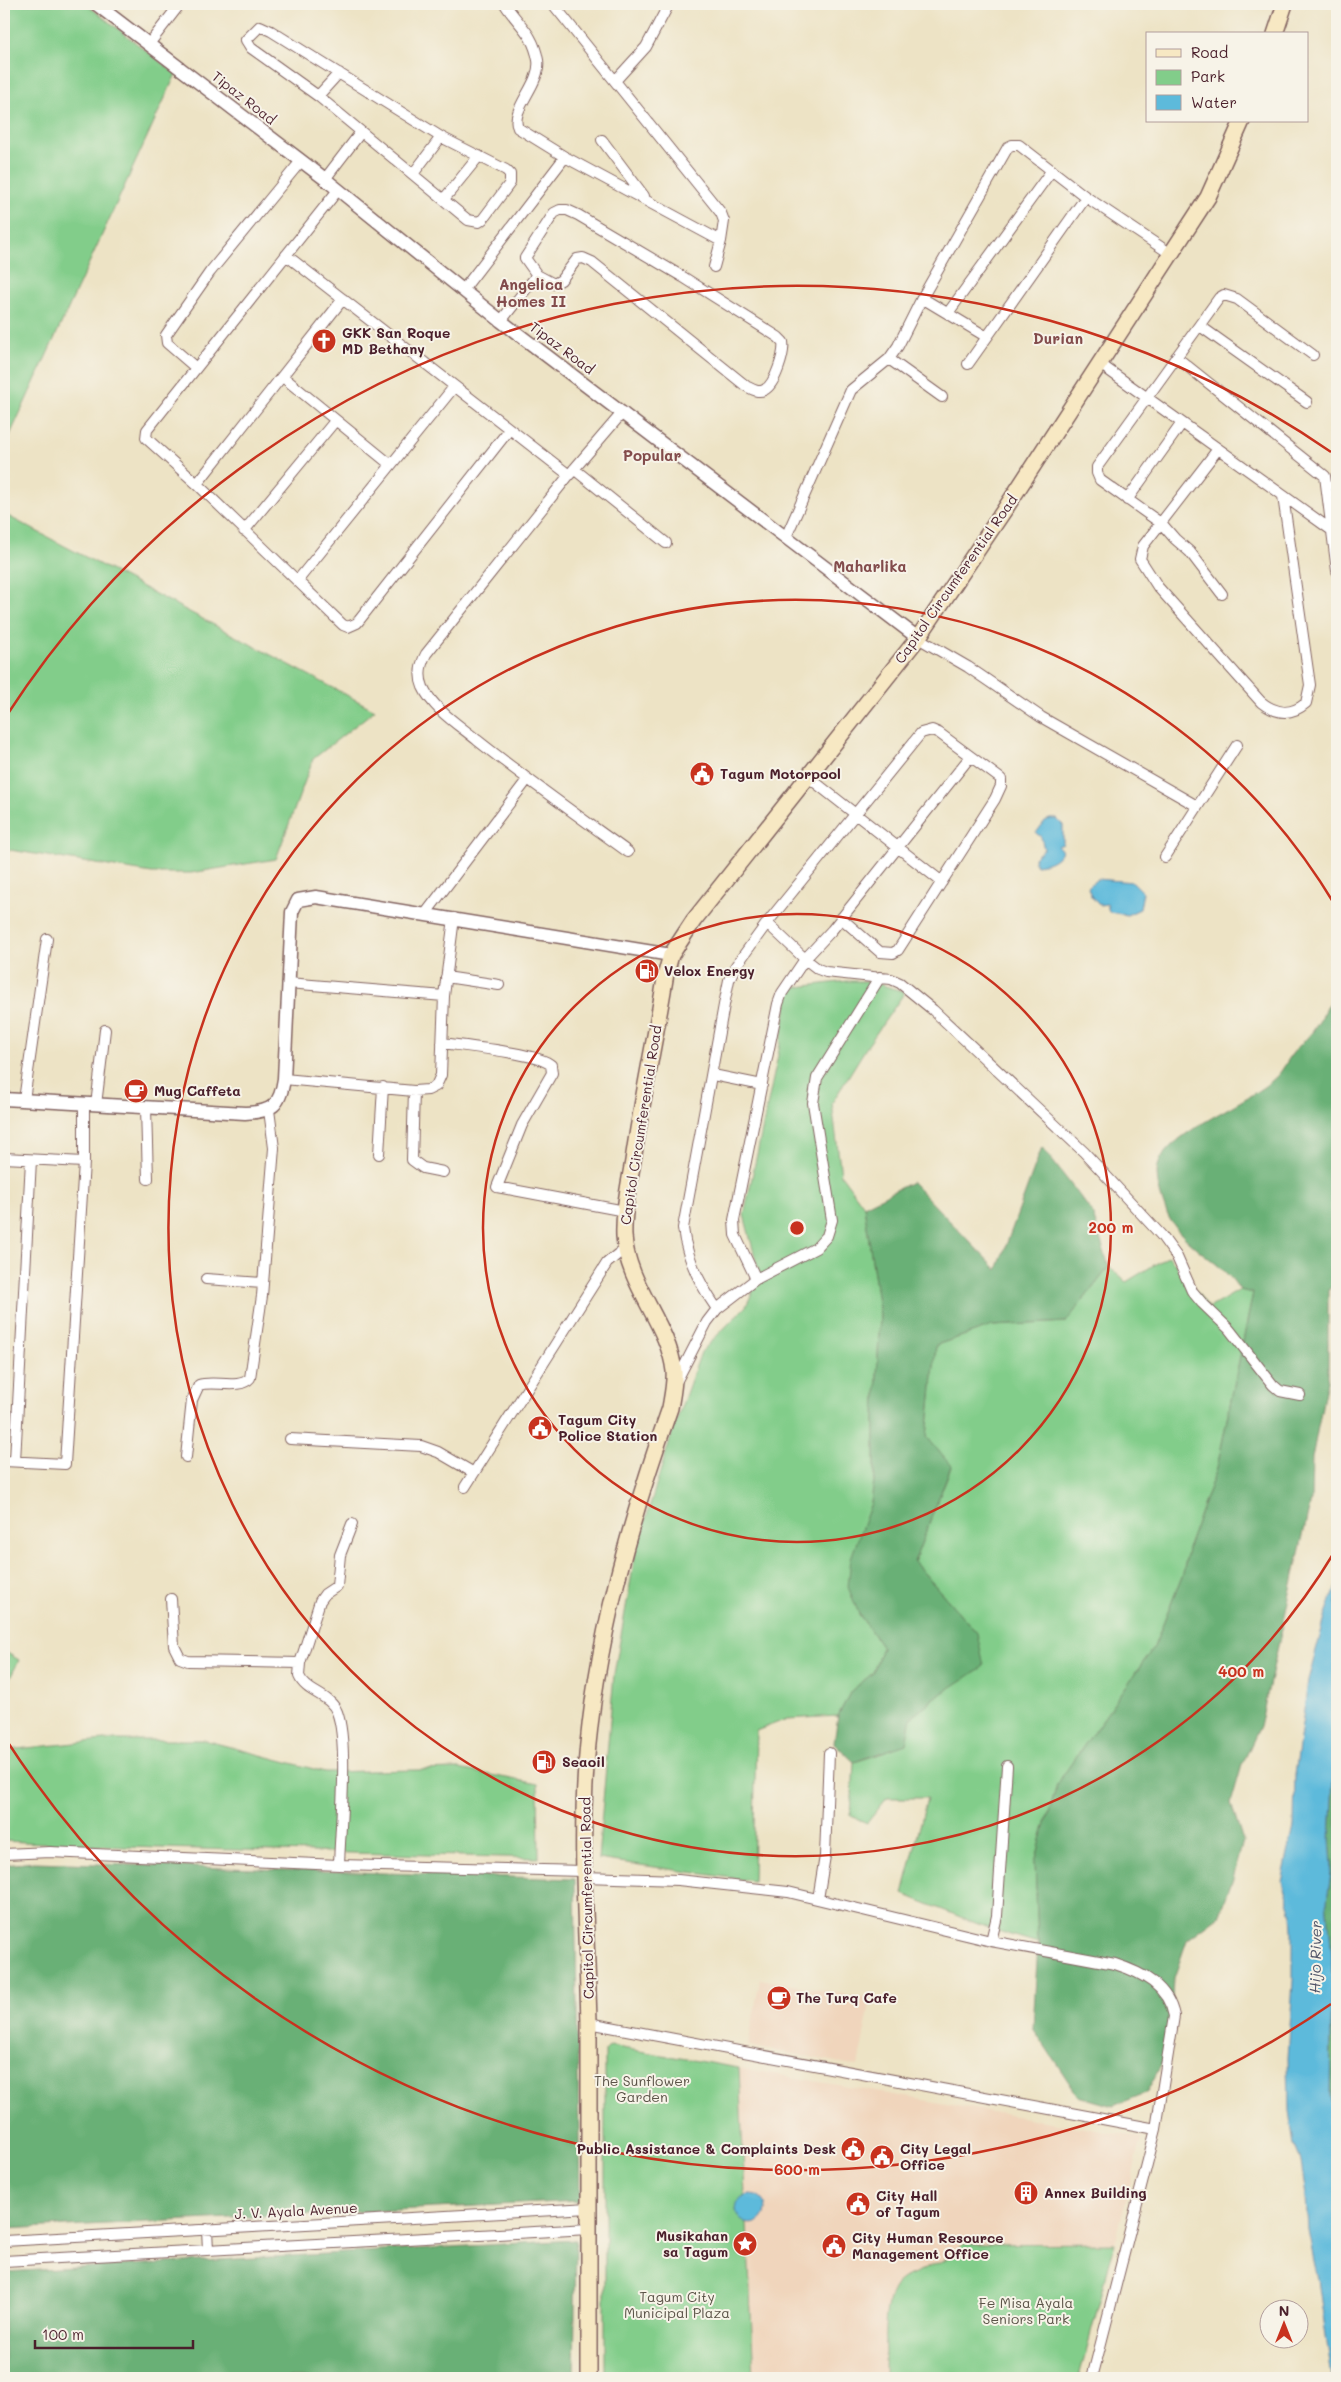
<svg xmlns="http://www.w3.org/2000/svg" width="1341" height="2382" viewBox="0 0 1341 2382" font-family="Mali,sans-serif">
	<rect width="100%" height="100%" fill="#f7f3e8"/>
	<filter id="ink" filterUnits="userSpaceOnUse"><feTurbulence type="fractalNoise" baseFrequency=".02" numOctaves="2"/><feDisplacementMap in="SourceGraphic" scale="10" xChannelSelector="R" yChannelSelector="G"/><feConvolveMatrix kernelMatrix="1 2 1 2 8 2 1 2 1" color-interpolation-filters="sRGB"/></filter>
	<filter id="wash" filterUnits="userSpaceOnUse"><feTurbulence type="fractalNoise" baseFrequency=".0096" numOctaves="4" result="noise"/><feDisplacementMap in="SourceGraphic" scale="20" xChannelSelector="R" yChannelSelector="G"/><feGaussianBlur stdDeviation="1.12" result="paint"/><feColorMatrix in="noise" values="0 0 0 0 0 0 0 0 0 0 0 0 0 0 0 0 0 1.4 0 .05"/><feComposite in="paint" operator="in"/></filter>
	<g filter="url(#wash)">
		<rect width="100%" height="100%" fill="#ede3c5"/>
		<path fill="#f0d5bc" d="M760,1979L871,1999L858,2066L748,2046Z
			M739,2068L1142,2138L1115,2243L963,2244L950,2258L940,2263L913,2274L887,2311L885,2378H754L747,2223H751L764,2202L758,2195H745Z"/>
		<path fill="#82cd8a" stroke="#66765a" d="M4,4H86L176,74L4,448Z
			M4,514L375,710L313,759L276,859L191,873H152L4,849Z
			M847,981H869L905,992L866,1048L832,1103L841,1175L864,1206L880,1315L875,1418V1475L871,1503L862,1530L859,1614L882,1647L873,1673L851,1691L838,1716L787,1719L756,1731L753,1881L598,1859L614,1674L636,1551L673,1430L701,1352L746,1306L760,1276L744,1215L777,1060L790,988Z
			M1169,1256L1209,1308L1240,1290L1253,1293L1217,1468L1189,1544L1183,1574L1154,1647L1057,1784L1035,1862L1038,1943L988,1928L903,1894L927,1798H887L867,1823L851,1816L854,1762L880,1754L911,1718L933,1699L977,1633L914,1562L951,1467L927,1437L936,1345L992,1326L1066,1322L1109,1267L1126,1282Z
			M4,1651L19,1660L4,1690Z
			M104,1740H204L325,1772L459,1769L538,1784L539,1858L124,1847L4,1841V1746L7,1750Z
			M610,2046L739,2068L745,2195L742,2197L736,2210L747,2223L754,2378H605V2051Z
			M1115,2243L1079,2378H885C886,2356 881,2309 893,2290C897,2282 906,2277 914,2274C933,2265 948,2261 963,2244Z"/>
		<path fill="#69b076" stroke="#5a6850" d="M1337,988V1280L1328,1291V1375L1312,1458L1311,1500L1260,1726L1242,1765L1231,1803L1243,1841L1233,1879L1219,1916L1187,1940L1174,1978L1172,2018L1165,2058L1146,2093L1113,2106L1078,2096L1033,2028L1038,1943L1035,1862L1057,1784L1154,1647L1183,1574L1189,1544L1217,1468L1253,1293L1240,1290C1222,1261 1189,1250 1171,1221C1164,1210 1154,1179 1158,1166C1166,1132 1251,1103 1277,1076C1283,1070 1287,1061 1292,1054C1298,1046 1307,1039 1313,1031C1322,1018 1330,1003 1337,988Z
			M1042,1147L1092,1212L1109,1267L1066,1322L992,1326L936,1345L927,1437L951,1466L914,1562L977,1633L984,1666L933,1699L911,1718L906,1744L854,1762L834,1743L838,1716L851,1691L873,1673L882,1647L859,1614L848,1587L851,1558L871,1503L875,1475V1418L880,1315L864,1206L912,1182L997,1270Z
			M1337,1742V2150L1330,2097L1332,1957L1327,1901L1332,1866L1330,1839L1334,1757Z
			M34,1862L575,1879L580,2201L4,2229V1865Z
			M576,2240L574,2378H4V2272Z"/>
		<path fill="#5dbadb" stroke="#546c83" d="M1050,819H1057L1063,825V844L1058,846L1062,851C1057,861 1047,864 1036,865L1034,858L1044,849L1041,837L1036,833L1045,821Z
			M1097,879L1133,882L1143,892L1140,909L1127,915L1109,912L1107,904L1099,905L1091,896L1088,887Z
			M1337,1584V1742L1334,1757L1330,1839L1332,1866L1327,1901L1332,1957L1330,2097L1337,2150V2378H1332L1318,2280L1308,2230L1306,2196L1301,2161L1294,2144L1289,2111L1288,2058L1293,1981V1931L1292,1914L1282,1882L1294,1826L1295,1775L1308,1681L1326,1614Z
			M736 2209a15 15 0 1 1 30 0a15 15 0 1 1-30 0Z"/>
	</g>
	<g filter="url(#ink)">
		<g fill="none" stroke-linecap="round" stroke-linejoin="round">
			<defs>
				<path id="minor" d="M553,4L721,213L724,221L721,241L565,157
					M260,26L271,31L441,137L506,170L510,174V183L483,219L479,222L468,220L318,96L251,48L246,40Z
					M149,44L180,4
					M615,81L646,47L669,4
					M318,96L339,73
					M602,140L644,196
					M413,174L441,137
					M325,179L361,132
					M338,190L147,430L146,438L197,484L343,625L348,627L357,623L509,430
					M444,199L479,156
					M560,210H567L578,215L683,277L778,337L783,342C785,353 775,385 764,390C757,393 752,389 746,386L592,262L583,258L577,259L561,280L554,284L537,275L525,258L554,213Z
					M286,255L569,475
					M714,267L721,241
					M463,290L565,157L518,128C509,110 542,83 538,60C533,32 518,25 505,4
					M922,298L987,337
					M948,313L1052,170
					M501,321L537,275
					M1200,326L1307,402
					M1176,357L1325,476L1337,571
					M889,359L942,397
					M968,364L1086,197
					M1100,364L1337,534
					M196,368L167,343L166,335L210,272L301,161
					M283,377L391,465
					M623,412L569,475L426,654C420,665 418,675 423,687C433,709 459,725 477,740C526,779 577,815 628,852
					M1218,449L1143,546L1140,559L1158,587L1261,702C1276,714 1291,716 1306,703L1310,685L1283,496
					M574,469L666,543
					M197,484L343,299
					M1127,500L1182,423
					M244,531L335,421
					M786,537L851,390L889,359L898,346L922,298L1008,147L1012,145H1019L1086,197L1171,254
					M298,580L454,387
					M1222,594L1190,552L1175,539L1162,524L1100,480L1097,473V467L1219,298L1224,295L1237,299L1313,355
					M918,638L968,667L1041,717L1197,806
					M807,776L942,882
					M1165,857L1237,745
					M426,913L527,780
					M767,923L805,959L832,930L970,757
					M446,977L499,985
					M288,983L444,996
					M442,1043C463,1046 539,1053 551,1065L552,1073L522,1125L497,1187L625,1211
					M713,1075L762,1085
					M284,1079L414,1091L428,1090L436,1086L441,1075L444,996L454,918
					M414,1091L412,1160L423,1168L443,1172
					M24,1100L47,939
					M96,1105L105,1030
					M146,1108L148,1179
					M379,1154L383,1087
					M4,1158L84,1162
					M206,1279L263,1283
					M756,1279L735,1235L734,1220L778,1004L782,993L805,959L818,969L826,972L891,979L900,983L933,1010L1084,1152L1161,1235L1177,1257L1192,1291L1202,1303L1229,1329L1273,1385L1280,1391L1300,1395
					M717,1309C701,1286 686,1257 683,1228L724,1005L729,980L735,967L767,923L921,733L932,730L939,733L1001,779V786L995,799L898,950L893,953L880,952L841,918
					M675,1384L707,1322L717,1309L756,1279L816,1248L827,1236L832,1220L813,1103L817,1078L880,977
					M290,1439L421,1446L438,1452L474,1473
					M186,1457L192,1400L199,1385C213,1380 240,1390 250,1378L262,1296L274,1148L269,1110
					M4,1461L65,1464L84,1162V1104
					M15,1461L31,1160
					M465,1487L607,1263L618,1254L626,1252
					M171,1599L174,1646L180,1658L188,1661L300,1663
					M4,1854L50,1852L339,1865L584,1871
					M339,1865C340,1828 349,1743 337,1712C330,1694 306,1693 299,1676L300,1663L320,1601L325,1594L337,1586L340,1555L352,1524
					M584,1877L678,1880L788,1892L991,1941L1115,1964C1143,1973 1168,1986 1174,2016L1156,2129
					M818,1899L825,1856L829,1753
					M991,1941L997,1916L1007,1766
					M589,2023L1156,2129L1092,2378
					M207,2229L208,2250
					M4,2241L589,2208
					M4,2261L589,2229"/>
				<path id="tertiary" d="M96,4L325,179L501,321L918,638
					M4,1099L245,1113C272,1112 280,1106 284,1079L292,912L298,900L316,897L671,955"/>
				<path id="secondary" d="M1275,34L1285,4
					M589,2378C589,2260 590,2142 589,2023C587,1938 580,1853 586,1767C595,1644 629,1524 670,1408C672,1396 675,1383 674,1371C669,1325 627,1285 624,1236C623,1211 629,1185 633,1161C642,1098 656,1036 666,973L671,955L694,920L918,638L1005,509L1208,197L1242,121"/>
			</defs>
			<use href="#minor" stroke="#836461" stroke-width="12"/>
			<use href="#tertiary" stroke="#836461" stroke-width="15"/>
			<use href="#secondary" stroke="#836461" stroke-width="18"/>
			<use href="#minor" stroke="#fff" stroke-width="10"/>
			<use href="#tertiary" stroke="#fff" stroke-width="12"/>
			<use href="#secondary" stroke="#f7e8c3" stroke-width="15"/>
		</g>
	</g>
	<g fill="none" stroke="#c8321e" stroke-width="2.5">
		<circle cx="797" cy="1228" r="314"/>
		<path d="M1335 1551A628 628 0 1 1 1335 905"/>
		<path d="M1331 2004A942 942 0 0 1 7 1741M7 715A942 942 0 0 1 1331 452"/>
	</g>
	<defs>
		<symbol id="church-disc" viewBox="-11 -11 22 22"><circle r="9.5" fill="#c8321e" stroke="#f7f3e8"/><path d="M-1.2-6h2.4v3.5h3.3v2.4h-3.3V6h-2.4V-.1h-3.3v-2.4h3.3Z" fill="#fff"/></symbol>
		<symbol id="civic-disc" viewBox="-11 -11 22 22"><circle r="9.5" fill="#c8321e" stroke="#f7f3e8"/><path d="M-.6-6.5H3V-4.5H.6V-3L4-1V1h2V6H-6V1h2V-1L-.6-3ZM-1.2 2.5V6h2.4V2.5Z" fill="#fff"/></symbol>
		<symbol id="fuel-disc" viewBox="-11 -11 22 22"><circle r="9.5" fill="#c8321e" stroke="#f7f3e8"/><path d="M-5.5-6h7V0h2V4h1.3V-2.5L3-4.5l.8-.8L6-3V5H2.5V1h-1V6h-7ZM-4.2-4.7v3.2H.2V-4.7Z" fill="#fff"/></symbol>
		<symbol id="cafe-disc" viewBox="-11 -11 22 22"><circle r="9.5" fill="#c8321e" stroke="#f7f3e8"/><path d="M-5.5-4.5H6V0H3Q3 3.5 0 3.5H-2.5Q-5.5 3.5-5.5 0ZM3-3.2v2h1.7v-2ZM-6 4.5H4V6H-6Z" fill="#fff"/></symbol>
		<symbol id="building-disc" viewBox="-11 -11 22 22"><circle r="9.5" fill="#c8321e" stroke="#f7f3e8"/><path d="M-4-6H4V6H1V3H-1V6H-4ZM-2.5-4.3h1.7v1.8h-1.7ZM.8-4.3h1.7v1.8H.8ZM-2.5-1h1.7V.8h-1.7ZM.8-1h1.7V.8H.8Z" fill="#fff"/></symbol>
		<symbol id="sight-disc" viewBox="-11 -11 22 22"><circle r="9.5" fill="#c8321e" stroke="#f7f3e8"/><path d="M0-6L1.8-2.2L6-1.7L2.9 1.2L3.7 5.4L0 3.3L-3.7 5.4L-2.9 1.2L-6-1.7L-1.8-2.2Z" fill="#fff"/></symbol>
	</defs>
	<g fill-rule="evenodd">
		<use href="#church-disc" x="310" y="327" width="28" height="28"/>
		<use href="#civic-disc" x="688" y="760" width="28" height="28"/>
		<use href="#fuel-disc" x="633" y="957" width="28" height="28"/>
		<use href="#cafe-disc" x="122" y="1077" width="28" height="28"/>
		<use href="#civic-disc" x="526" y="1414" width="28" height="28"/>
		<use href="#fuel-disc" x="530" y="1748" width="28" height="28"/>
		<use href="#cafe-disc" x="765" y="1984" width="28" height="28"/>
		<use href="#civic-disc" x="839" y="2135" width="28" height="28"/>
		<use href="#civic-disc" x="868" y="2143" width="28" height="28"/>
		<use href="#building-disc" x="1012" y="2179" width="28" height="28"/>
		<use href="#civic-disc" x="844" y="2190" width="28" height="28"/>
		<use href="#sight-disc" x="731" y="2230" width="28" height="28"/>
		<use href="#civic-disc" x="820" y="2232" width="28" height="28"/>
	</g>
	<g text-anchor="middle" stroke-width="4" stroke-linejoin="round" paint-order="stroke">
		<g font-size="14" fill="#4a1f2b" stroke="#f7f3e8">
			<text transform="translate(244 98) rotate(38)" y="5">Tipaz Road</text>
			<text transform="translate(562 348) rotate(37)" y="5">Tipaz Road</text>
			<text transform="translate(956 579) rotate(-55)" y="5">Capitol Circumferential Road</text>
			<text transform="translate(641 1125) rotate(-81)" y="5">Capitol Circumferential Road</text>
			<text transform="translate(587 1898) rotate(-91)" y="5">Capitol Circumferential Road</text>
			<text transform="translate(296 2211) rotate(-3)" y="5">J. V. Ayala Avenue</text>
		</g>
		<g font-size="14" font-weight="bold" fill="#4a1f2b" stroke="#f7f3e8" text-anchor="start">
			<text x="342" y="338">GKK San Roque<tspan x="342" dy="16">MD Bethany</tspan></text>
			<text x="720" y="779">Tagum Motorpool</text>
			<text x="664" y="976">Velox Energy</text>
			<text x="154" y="1096">Mug Caffeta</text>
			<text x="558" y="1425">Tagum City<tspan x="558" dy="16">Police Station</tspan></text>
			<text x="562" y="1767">Seaoil</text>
			<text x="796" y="2003">The Turq Cafe</text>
			<text x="836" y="2154" text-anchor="end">Public Assistance &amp; Complaints Desk</text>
			<text x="900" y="2154">City Legal<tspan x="900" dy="16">Office</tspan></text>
			<text x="1044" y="2198">Annex Building</text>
			<text x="876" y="2201">City Hall<tspan x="876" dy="16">of Tagum</tspan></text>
			<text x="728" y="2241" text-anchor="end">Musikahan<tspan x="728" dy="16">sa Tagum</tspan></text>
			<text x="852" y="2243">City Human Resource<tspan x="852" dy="16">Management Office</tspan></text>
		</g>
		<g font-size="14" fill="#5b5348" stroke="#f7f3e8">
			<text x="642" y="2086">The Sunflower<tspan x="642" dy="16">Garden</tspan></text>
			<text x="677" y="2302">Tagum City<tspan x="677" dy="16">Municipal Plaza</tspan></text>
			<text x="1026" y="2308">Fe Misa Ayala<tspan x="1026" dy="16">Seniors Park</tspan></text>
		</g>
		<g font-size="15" font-weight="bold" fill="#834c4c" stroke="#f7f3e8">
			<text x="531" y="290">Angelica<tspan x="531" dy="17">Homes II</tspan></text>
			<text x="1058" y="344">Durian</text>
			<text x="652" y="461">Popular</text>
			<text x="870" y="572">Maharlika</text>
		</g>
		<g font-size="15" font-style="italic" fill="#515569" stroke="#f7f3e8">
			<text transform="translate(1316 1957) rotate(-89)" y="5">Hijo River</text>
		</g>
	</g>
	<circle cx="797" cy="1228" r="8" fill="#c8321e" stroke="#f7f3e8" stroke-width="2.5"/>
	<g font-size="15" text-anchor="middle" font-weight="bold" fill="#c8321e" stroke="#f7f3e8" stroke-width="4" stroke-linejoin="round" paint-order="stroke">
		<text x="1111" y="1233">200 m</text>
		<text x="1241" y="1677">400 m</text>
		<text x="797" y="2175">600 m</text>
	</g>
	<rect width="1341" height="2382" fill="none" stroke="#f7f3e8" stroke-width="20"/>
	<rect x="1146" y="32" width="162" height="90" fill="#f7f3e8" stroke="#b29e9c"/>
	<rect x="1156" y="49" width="25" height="8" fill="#f7e8c3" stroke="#b29e9c"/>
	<text x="1191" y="58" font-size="15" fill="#4a1f2b">Road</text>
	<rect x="1156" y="70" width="25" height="15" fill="#82cd8a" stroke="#b29e9c"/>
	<text x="1191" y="82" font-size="15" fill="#4a1f2b">Park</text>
	<rect x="1156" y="95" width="25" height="15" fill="#5dbadb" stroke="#b29e9c"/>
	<text x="1191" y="108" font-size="15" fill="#4a1f2b">Water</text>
	<g transform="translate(1284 2324)"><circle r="24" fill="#f7f3e8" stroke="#b29e9c"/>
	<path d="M0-4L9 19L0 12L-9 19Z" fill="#c8321e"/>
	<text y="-8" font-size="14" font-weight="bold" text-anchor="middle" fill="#4a1f2b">N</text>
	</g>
	<path d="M35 2340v8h158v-8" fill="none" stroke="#4a1f2b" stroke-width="2.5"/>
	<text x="42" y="2340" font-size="15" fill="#4a1f2b" stroke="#f7f3e8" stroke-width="4" paint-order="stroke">100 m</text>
</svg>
